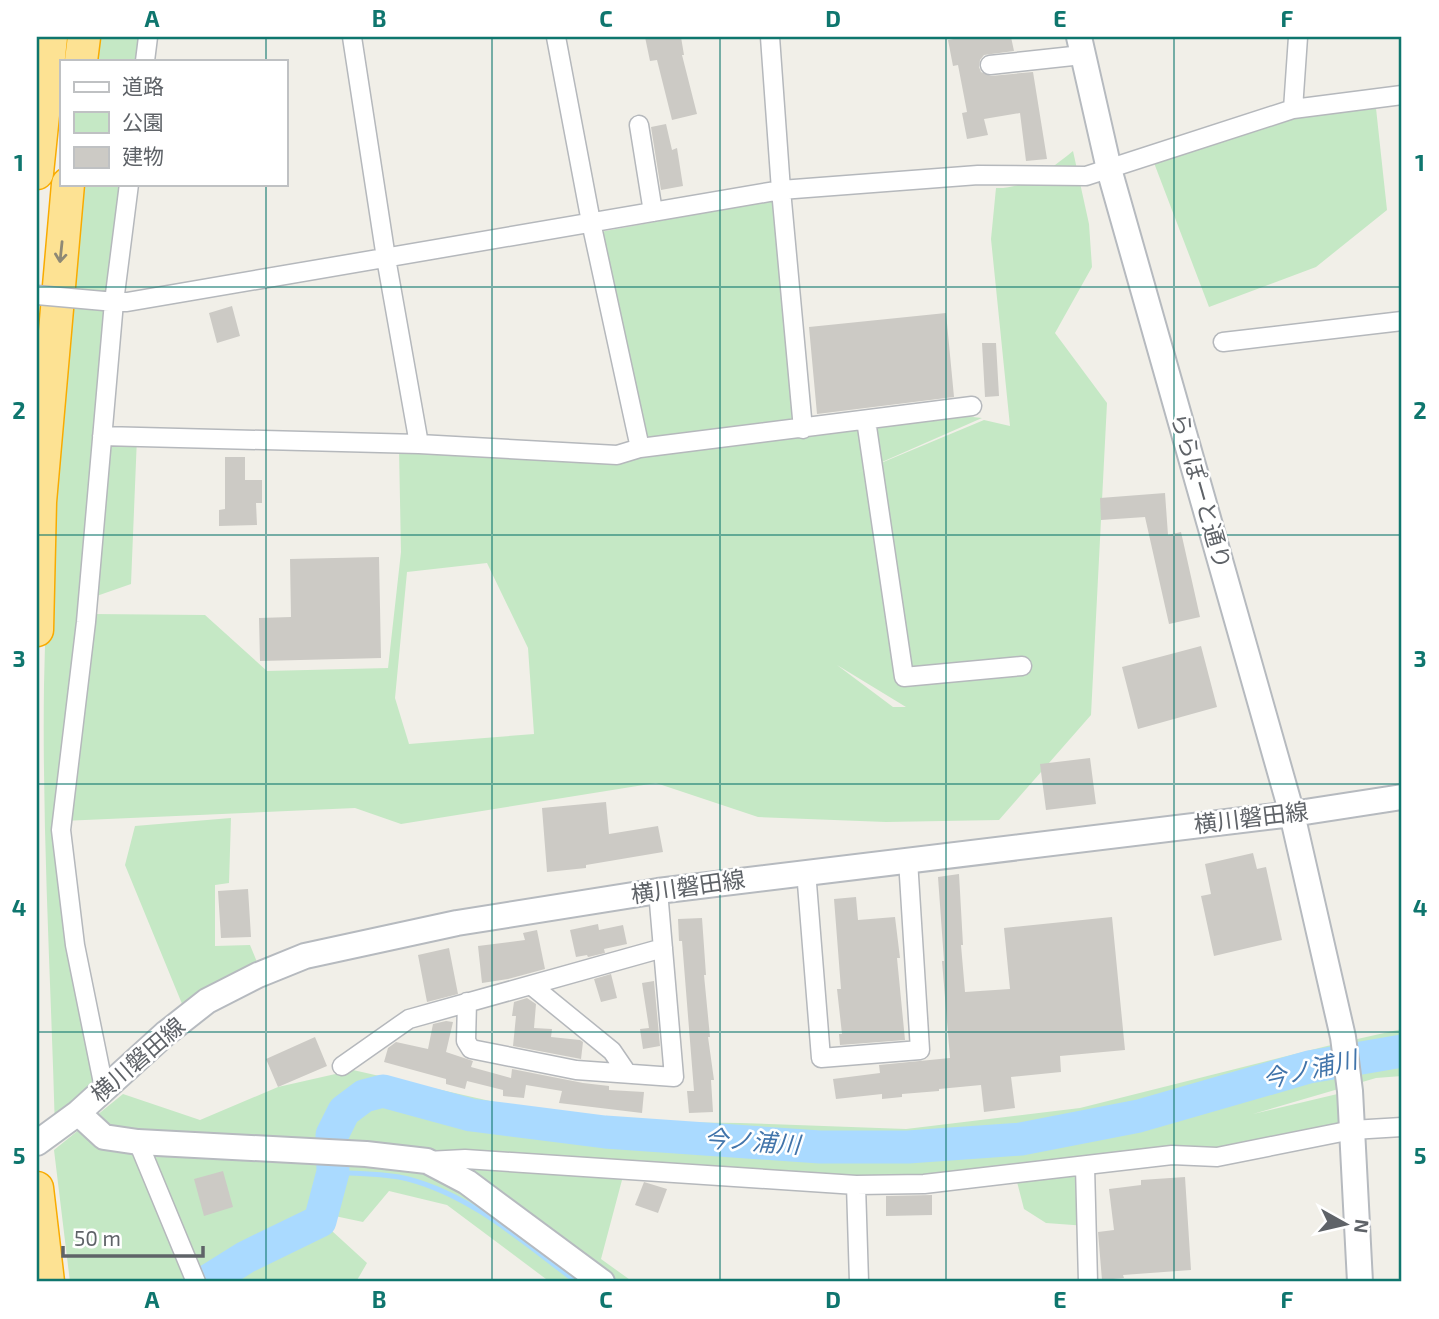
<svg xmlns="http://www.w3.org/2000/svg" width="1439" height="1319" viewBox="0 0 1439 1319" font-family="'Exo 2','Noto Sans JP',sans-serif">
	<rect width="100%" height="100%" fill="#f1efe8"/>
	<path fill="#c5e8c5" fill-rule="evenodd" d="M97,37H149L146,61H94Z
		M1375,99L1387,210L1316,267L1209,307L1151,155Z
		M1073,151L1089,224L1092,267L1055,333L1107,403L1091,715L999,820L886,822L758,817L656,783L401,824L355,808L62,821L76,994L104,1088L55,1130C51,982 42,833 44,685C47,518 65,350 81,184H131L102,435L137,437L131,584L88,599L92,614L205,615L267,671L388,668L401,552L399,449L640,448L600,232L773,200L793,430L928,412L982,418L857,473L984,420L1010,426L991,239L996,188C1025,189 1051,169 1073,151ZM487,563L528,648L534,734L409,744L395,698L407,572ZM837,665L906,707H893Z
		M231,818L229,883L215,885V946L250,945L257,962L187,1016L125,865L135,826Z
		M1402,1029V1076L1376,1078L1253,1114L1350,1091L1352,1130L1217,1157L1085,1165L1087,1226L1046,1223L1024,1209L1015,1174L835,1183L621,1170L622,1180L601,1259L633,1282H550L447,1205L389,1191L363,1222L330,1215L320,1220L367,1263L356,1282H211L210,1280L206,1282H70L54,1150L123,1094L200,1120L278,1087L353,1070L578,1121L740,1123L906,1129L1080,1108L1335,1044Z"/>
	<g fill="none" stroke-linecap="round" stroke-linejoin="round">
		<path stroke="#aadaff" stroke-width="5" d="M333,1172C357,1174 385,1173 408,1179C473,1196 524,1243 577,1282"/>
		<path stroke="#aadaff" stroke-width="33" d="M206,1282L246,1257L320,1221L333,1172L332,1135L344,1111L364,1096L383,1091L471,1115L605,1132L820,1147H908L1021,1139L1139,1116L1309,1067L1402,1051"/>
	</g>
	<path fill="#cccac5" d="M645,37H681L684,55H682L697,114L672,120L657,60L650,61Z
		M964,37H1011L1014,51L984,55L980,60L979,67L981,72L991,76L1033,72L1047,159L1026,161L1020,113L984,119L988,135L967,139L962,113L967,112L958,65L953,66L948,40Z
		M666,124L672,150L677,148L683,186L661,190L651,127Z
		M232,306L240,336L217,343L209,313Z
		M946,313L954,397L817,414L809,327Z
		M982,343H996L999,396L985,397Z
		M225,457H245V480H262V503H256L257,525L219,526V510L225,509Z
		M1165,493L1168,535L1181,532L1200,617L1169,624L1145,517L1101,520L1100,498Z
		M379,557L381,658L260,661L259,618L291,617L290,559Z
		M1201,646L1217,707L1138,729L1122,667Z
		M1090,758L1096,804L1046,810L1040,764Z
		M606,802L609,834L658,826L663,852L586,865V868L547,872L542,808Z
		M1253,853L1257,869L1266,867L1282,940L1214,956L1201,896L1211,894L1205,864Z
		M959,874L963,945H961L965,992L1010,989L1004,928L1112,917L1125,1050L1060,1056L1061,1072L1011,1077L1015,1108L984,1112L981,1085L939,1089V1091L902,1094V1097L882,1099V1094L836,1099L833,1079L880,1073L879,1065L950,1058L942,961H944L938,877Z
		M248,889L251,937L221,938L218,891Z
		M856,897L858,920L895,917L900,958H897L905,1040L840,1045L839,1034H842L837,989H841L834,899Z
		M702,918L706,975H704L710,1037H708L714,1080H711L713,1112L689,1113L687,1091H694L682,941H679L678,919Z
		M598,924L599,930L623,925L627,944L604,949L605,953L588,957L587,955L576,957L570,930Z
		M537,930L545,969L508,979L482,983L478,946L525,940L523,933Z
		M449,948L458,994L427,1002L418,955Z
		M611,974L617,998L601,1002L594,979Z
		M654,981L660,1046L643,1049L640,1029L649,1028L642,983Z
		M527,998L536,1004L534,1028L552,1029L551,1037L580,1040L583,1042L581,1059L513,1046L516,1016H512L514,1002Z
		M446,1021L453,1022L446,1052L473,1061L471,1067L511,1078L512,1069L583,1083L609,1086V1090L644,1092L642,1113L559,1103L562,1091L526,1085L524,1098L503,1096V1090L467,1081L465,1089L446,1084V1079L384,1062L388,1048L396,1042L428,1049L433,1024Z
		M315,1037L327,1066L278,1087L266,1059Z
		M223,1171L233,1207L204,1216L194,1179Z
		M1185,1177L1191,1270L1123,1275L1124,1278L1102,1280L1098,1232L1114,1230L1109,1189L1141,1185V1180Z
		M644,1182L667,1189L658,1213L635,1205Z
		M932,1195V1215L886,1216V1196Z"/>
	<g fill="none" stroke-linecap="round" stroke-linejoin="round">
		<defs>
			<path id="street" d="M352,37L386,258L419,444
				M556,37L591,222L640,448
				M770,37L781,190L803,429
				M145,61L148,37
				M990,65L1082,55
				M1293,109L1298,37
				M639,125L653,212
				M104,301L127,302L781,190L978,175L1086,176L1293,109L1402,95
				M1223,342L1402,321
				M866,420L904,677L1022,666
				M102,436L419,444L617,455L640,448L972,406
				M806,871L821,1058L920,1050L908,860
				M531,985L612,1051L627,1073
				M467,1002L466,1041L471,1049L576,1070L674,1077L658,891
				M342,1066L409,1019L663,948
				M104,1088L75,945L61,830L86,622L114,302L129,184
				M138,1142L196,1282
				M427,1161L465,1159L856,1185L924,1184L1172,1155L1217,1157L1352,1130L1402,1127
				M1085,1166L1088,1282
				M856,1185L859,1282"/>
			<path id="secondary" d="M1079,37L1109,169L1292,814L1343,1037L1350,1091L1360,1282
				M78,1113L104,1137L138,1142L366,1154L427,1161L467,1182L602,1282
				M37,1143L78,1113L165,1034L207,1001L258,975L305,956L457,923L658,891L1292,814L1402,797"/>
			<path id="highway" d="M81,61L84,37
				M37,173L51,37
				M37,630L40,502L68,184
				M37,1188L48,1282"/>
		</defs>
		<use href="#street" stroke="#b5b8bc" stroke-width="21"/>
		<use href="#secondary" stroke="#b6babf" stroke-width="28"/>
		<use href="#highway" stroke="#f9ab00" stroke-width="35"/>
		<use href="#street" stroke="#fff" stroke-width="18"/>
		<use href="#secondary" stroke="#fff" stroke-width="24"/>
		<use href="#highway" stroke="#fde293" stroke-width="32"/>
		<defs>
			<path id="street-bridge" d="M37,295L104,301"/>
		</defs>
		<use href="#street-bridge" stroke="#b5b8bc" stroke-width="21" stroke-linecap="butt"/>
		<use href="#street-bridge" stroke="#fff" stroke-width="18"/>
	</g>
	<defs><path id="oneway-shaft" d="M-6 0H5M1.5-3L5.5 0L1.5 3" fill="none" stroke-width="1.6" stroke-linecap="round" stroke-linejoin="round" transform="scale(1.75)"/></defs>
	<use stroke="#8e8975" href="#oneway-shaft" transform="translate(61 252) rotate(96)"/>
	<path fill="none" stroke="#0f766e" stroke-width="2" stroke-opacity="0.55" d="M266,37V61M492,37V1282M720,37V1282M946,37V1282M1174,37V1282M266,184V1282M37,287H1402M37,535H1402M37,784H1402M37,1032H1402"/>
	<g text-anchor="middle" stroke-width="5" stroke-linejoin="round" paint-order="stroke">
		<g font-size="23" fill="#5f6368" stroke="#fff">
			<text transform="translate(1201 491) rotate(74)" y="8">ららぽーと通り</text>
			<text transform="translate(1251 818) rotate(-7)" y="8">横川磐田線</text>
			<text transform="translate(688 887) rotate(-8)" y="8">横川磐田線</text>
			<text transform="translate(138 1060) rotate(-41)" y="8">横川磐田線</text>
		</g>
		<g font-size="24" font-style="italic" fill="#4174aa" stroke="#fff">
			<text transform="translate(1310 1070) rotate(-13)" y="8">今ノ浦川</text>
			<text transform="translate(752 1142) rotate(4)" y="8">今ノ浦川</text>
		</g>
	</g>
	<rect width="1439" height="1319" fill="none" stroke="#ffffff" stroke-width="77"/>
	<rect x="60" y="60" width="228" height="126" fill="#ffffff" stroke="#bfc1c3" stroke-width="2"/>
	<rect x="74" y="82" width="35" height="10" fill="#ffffff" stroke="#bfc1c3" stroke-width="2"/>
	<text x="122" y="94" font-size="21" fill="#5f6368">道路</text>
	<rect x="74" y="112" width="35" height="21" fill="#c5e8c5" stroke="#bfc1c3" stroke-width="2"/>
	<text x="122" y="130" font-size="21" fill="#5f6368">公園</text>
	<rect x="74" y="147" width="35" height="21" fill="#cccac5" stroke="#bfc1c3" stroke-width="2"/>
	<text x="122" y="164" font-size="21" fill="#5f6368">建物</text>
	<g transform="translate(1345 1224) rotate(98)" stroke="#ffffff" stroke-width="5" paint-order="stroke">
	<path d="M0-5L12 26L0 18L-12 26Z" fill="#5f6368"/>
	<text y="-10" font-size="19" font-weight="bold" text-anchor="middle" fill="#5f6368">N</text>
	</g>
	<path d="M63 1246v10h140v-10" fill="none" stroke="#5f6368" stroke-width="3.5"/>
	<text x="74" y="1246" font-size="21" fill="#5f6368" stroke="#ffffff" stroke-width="5" paint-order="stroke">50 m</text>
	<rect x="38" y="38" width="1362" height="1242" fill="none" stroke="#0f766e" stroke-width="2.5"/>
	<g font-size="23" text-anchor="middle" font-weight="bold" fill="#0f766e">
		<text x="152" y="27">A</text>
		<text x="379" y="27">B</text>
		<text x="606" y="27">C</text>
		<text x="833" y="27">D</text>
		<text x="1060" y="27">E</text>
		<text x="1287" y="27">F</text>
		<text x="19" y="171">1</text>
		<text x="1420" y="171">1</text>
		<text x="19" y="419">2</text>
		<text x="1420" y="419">2</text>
		<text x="19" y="667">3</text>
		<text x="1420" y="667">3</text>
		<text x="19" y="916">4</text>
		<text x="1420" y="916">4</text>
		<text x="19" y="1164">5</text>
		<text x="1420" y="1164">5</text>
		<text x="152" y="1308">A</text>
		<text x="379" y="1308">B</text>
		<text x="606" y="1308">C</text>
		<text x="833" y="1308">D</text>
		<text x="1060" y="1308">E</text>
		<text x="1287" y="1308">F</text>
	</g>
</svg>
